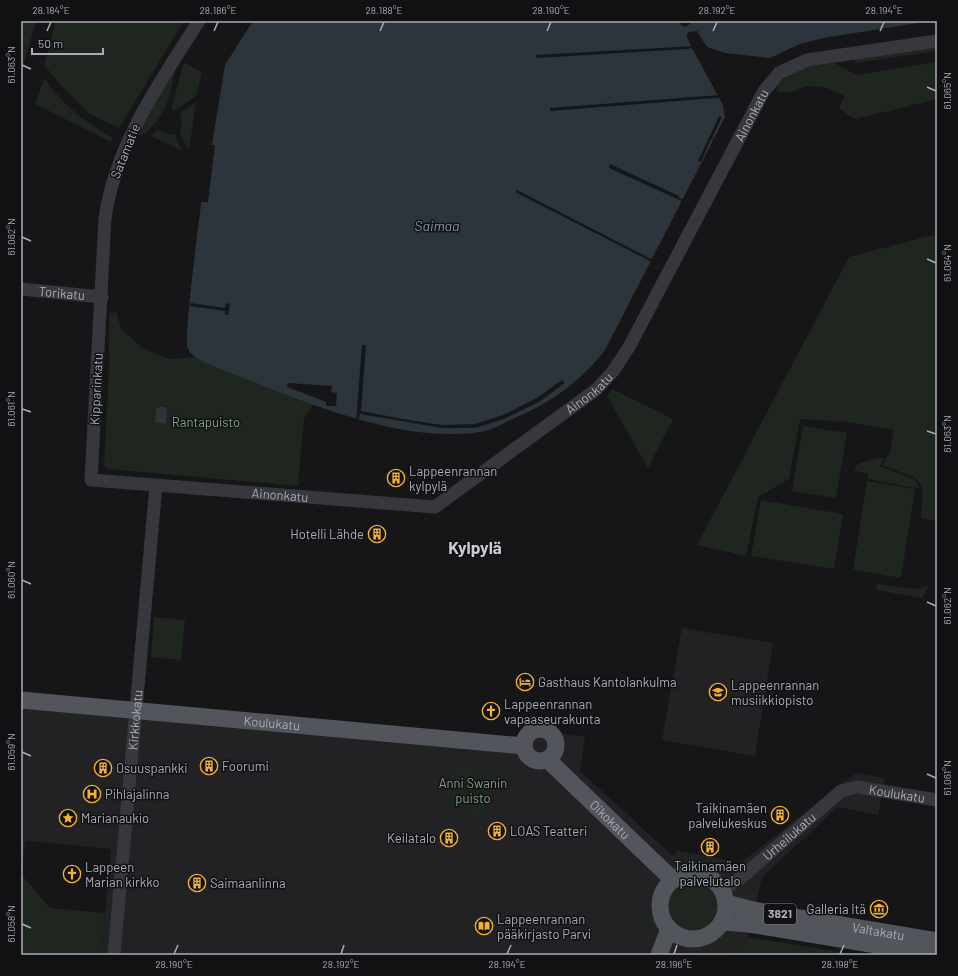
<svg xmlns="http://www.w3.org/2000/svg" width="958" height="976" viewBox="0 0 958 976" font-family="Barlow,sans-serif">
	<rect width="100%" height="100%" fill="#161618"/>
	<path fill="#222225" d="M682,628L773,643L755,756L662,740Z
		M21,700L525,739L530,732L538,729L546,730L554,737L564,734L585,737L580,771L673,856L678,851L728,860L735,867L856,773L885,778L878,815L838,807L762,877L748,937L736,946L717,955H101L111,849L21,840Z"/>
	<path fill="#1e261f" d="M21,21H36L21,74Z
		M56,21H184L119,128L90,114L60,84L44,65Z
		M937,46V51L856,63L854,60V58Z
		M184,62L202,73L196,96L174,111L171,110Z
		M833,62L856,75L937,62V99L856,119L847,115L839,107L845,96C834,91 824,85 811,86C800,87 788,97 777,90V84L798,69Z
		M176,66C169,97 169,114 143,135H137Z
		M44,78C66,108 82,119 113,138L111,142L35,104Z
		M196,102L189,151L180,135L182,120L179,114Z
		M157,129L169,135L174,134L182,151L151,136Z
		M937,234V521L921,518L923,488L916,478L882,465L890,452L894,430L847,422L800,419L789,479L758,497L746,556L697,545L849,257Z
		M116,312L122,330L143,348L169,359L194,357L210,365L314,404L304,419L298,486L108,469L104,465L109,370V313Z
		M612,389L673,419L648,468L607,396Z
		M803,426L847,433L836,498L792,491Z
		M878,458H885L880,466L914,479L920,487L915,488L867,479L868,473L854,471L857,464Z
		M867,481L915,489L901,578L853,570Z
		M761,500L843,514L834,569L751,556Z
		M877,584L913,589L929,586L922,598L876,590Z
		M154,617L185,620L181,660L151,657Z
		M502,758L513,761L479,818L453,803L457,760L475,772L499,773Z
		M21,840H25L22,875L50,908L105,913L101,955H21Z
		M671,861H692L720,867L724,864L731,872L721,875L701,868L681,867Z
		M655,873L659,880L658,884L644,886Z
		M686,881C709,879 734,900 716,923C688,957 635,898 686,881Z
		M746,885L750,889V903L742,900V888Z
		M641,907C653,915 658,923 662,937L658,944L640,909Z
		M740,929C722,945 705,953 681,955C693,943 700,946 715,940C724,936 730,930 740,929Z
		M748,937L860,955H717L736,946Z"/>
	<path fill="#2c353c" d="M253,21H679L681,25L685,27L690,24L691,21H930L823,38L800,44L770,58L725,53L707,47L697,31L688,32L687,37L691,46L723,105L725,117L605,350C583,379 552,402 519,416C507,421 493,430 480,432C393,445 291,395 210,365C202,361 193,358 188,349C183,339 199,224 201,204V202H208L215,145H212L225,65Z
		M160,407H165L167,410L166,424L155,422L156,409Z"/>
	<path fill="#161618" d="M694,46V48L687,49L536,58V55Z
		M720,95L721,97L716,98L550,111V108Z
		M719,116L722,117L712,138L716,140L715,141L711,139L701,162L698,161Z
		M610,164L679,196V198L685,200L684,202L609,168Z
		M517,190L653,260L651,262L650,261L515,192Z
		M190,303L225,308L226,303L230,304L228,315H225V311L190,306Z
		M362,345H366L361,411L403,419L442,425L475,424L503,415L537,398L562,380L565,383L539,402L504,419L475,428H442L360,414L357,423L356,422Z
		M288,383L332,386L331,392L337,393L336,406H326V402L287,387Z"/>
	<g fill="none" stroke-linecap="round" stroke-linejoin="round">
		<g stroke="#37383d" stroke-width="13">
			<path id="s1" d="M199,21C159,83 116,144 105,218L91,480L435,507L597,389L614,370L629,347L764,91L779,73L807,60L937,41"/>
			<path id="s2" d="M21,289L102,297"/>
			<path id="s3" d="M722,890L742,877L841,791L857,787L937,800"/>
			<path id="s4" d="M114,955L156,485"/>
		</g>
		<g stroke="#53555c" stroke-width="17">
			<path id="s5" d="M21,700L524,746"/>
			<circle cx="540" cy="745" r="16"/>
			<path id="s6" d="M548,760L673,880"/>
			<circle cx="693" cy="906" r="33"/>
			<path id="s7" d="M726,903L753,910L937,941"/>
			<path d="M723,922L749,924L937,955"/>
			<path d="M659,955L669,929"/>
		</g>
	</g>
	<path fill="none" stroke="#a8adb8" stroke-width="1.5" d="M47,31L51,22M214,31L218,22M380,31L384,22M547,31L551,22M713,31L717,22M880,31L884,22M22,65L31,69M927,87L936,91M22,237L31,241M927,259L936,263M22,409L31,412M927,431L936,434M22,580L31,584M927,602L936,606M22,752L31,756M927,774L936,778M22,924L31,928M174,954L178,945M341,954L344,945M507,954L511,945M674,954L677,945M840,954L844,945"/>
	<defs>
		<symbol id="building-ring" viewBox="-11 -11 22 22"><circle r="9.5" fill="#111113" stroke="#f2b134" stroke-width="1.5"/><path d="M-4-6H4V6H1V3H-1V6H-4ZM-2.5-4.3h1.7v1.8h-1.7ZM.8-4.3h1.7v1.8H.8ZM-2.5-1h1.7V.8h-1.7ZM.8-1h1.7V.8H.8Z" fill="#f2b134"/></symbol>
		<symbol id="hotel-ring" viewBox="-11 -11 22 22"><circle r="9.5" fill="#111113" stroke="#f2b134" stroke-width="1.5"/><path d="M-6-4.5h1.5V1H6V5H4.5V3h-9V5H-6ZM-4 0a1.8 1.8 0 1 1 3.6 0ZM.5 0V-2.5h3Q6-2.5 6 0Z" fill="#f2b134"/></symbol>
		<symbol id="school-ring" viewBox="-11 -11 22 22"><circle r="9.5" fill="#111113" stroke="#f2b134" stroke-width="1.5"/><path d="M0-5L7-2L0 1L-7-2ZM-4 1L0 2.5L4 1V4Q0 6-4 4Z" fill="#f2b134"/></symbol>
		<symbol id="church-ring" viewBox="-11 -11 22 22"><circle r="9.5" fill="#111113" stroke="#f2b134" stroke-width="1.5"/><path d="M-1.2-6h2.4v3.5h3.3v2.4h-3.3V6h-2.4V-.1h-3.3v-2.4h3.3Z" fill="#f2b134"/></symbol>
		<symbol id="hospital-ring" viewBox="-11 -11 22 22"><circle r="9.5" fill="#111113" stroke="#f2b134" stroke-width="1.5"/><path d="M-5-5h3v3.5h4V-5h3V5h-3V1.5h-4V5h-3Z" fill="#f2b134"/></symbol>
		<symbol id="sight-ring" viewBox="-11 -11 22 22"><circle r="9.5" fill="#111113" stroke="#f2b134" stroke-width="1.5"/><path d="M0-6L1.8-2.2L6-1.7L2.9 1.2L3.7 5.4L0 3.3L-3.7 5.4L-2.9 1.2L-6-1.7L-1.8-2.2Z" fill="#f2b134"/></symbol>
		<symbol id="museum-ring" viewBox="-11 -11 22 22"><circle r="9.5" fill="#111113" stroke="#f2b134" stroke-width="1.5"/><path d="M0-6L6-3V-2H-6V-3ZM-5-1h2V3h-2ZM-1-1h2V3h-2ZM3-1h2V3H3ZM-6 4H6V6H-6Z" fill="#f2b134"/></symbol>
		<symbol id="library-ring" viewBox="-11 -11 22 22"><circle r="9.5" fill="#111113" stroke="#f2b134" stroke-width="1.5"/><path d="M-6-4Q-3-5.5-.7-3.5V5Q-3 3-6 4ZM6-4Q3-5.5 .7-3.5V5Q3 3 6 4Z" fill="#f2b134"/></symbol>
	</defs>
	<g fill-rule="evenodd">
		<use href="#building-ring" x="386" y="468" width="20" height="20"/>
		<use href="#building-ring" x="367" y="524" width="20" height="20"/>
		<use href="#hotel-ring" x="515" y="672" width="20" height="20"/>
		<use href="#school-ring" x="708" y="682" width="20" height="20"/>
		<use href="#church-ring" x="481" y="701" width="20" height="20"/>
		<use href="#building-ring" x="199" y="756" width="20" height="20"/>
		<use href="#building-ring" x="93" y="758" width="20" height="20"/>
		<use href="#hospital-ring" x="82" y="784" width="20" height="20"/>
		<use href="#building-ring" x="770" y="805" width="20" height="20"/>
		<use href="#sight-ring" x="58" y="808" width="20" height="20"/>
		<use href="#building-ring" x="487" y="821" width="20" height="20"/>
		<use href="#building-ring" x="439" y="828" width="20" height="20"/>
		<use href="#building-ring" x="700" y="837" width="20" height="20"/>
		<use href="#church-ring" x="62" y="864" width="20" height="20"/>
		<use href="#building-ring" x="187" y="873" width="20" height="20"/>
		<use href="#museum-ring" x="869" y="899" width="20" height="20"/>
		<use href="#library-ring" x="474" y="916" width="20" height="20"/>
	</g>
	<g text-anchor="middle" stroke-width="3" stroke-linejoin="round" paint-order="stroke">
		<rect fill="#111113" stroke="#7b7e86" stroke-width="1" x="764" y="904" width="32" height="20" rx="3"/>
		<g font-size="12" font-weight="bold" fill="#a8adb8">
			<text x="780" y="918">3821</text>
		</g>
		<g font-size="13" fill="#a8adb8" stroke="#111113">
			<text dy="5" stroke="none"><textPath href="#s1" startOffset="1343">Ainonkatu</textPath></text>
			<text transform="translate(125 151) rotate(-68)" y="5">Satamatie</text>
			<text dy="5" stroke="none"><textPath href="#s2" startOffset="41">Torikatu</textPath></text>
			<text transform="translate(96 389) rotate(-87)" y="5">Kipparinkatu</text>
			<text dy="5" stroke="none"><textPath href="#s1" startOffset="1019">Ainonkatu</textPath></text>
			<text dy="5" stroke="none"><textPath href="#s1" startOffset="672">Ainonkatu</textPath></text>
			<text dy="5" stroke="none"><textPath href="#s4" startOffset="236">Kirkkokatu</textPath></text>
			<text dy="5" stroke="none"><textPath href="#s5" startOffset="252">Koulukatu</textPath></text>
			<text dy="5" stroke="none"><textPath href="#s3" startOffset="212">Koulukatu</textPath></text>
			<text dy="5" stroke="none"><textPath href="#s6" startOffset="86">Oikokatu</textPath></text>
			<text dy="5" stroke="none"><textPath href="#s3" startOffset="86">Urheilukatu</textPath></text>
			<text dy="5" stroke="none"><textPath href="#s7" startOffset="155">Valtakatu</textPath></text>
		</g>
		<g font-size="13" fill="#7fa381" stroke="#111113">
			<text x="206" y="427">Rantapuisto</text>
			<text x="473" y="788">Anni Swanin<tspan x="473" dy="15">puisto</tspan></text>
		</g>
		<g font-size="13" fill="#a8adb8" stroke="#111113" text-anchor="start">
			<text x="409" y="476">Lappeenrannan<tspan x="409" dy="15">kylpylä</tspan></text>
			<text x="364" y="539" text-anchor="end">Hotelli Lähde</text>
			<text x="538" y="687">Gasthaus Kantolankulma</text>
			<text x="731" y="690">Lappeenrannan<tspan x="731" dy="15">musiikkiopisto</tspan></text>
			<text x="504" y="709">Lappeenrannan<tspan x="504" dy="15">vapaaseurakunta</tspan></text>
			<text x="222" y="771">Foorumi</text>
			<text x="116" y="773">Osuuspankki</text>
			<text x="105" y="799">Pihlajalinna</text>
			<text x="767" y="813" text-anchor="end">Taikinamäen<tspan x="767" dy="15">palvelukeskus</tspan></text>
			<text x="81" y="823">Marianaukio</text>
			<text x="510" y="836">LOAS Teatteri</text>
			<text x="436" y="843" text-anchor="end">Keilatalo</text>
			<text x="710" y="871" text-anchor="middle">Taikinamäen<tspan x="710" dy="15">palvelutalo</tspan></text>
			<text x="85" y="872">Lappeen<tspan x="85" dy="15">Marian kirkko</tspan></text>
			<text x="210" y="888">Saimaanlinna</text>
			<text x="866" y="914" text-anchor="end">Galleria Itä</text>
			<text x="497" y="924">Lappeenrannan<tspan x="497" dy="15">pääkirjasto Parvi</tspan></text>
		</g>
		<g font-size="14" font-style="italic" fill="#7f9bb3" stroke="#111113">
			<text x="437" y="231">Saimaa</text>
		</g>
		<g font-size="17" font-weight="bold" fill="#c9ccd4" stroke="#111113">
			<text x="475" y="554">Kylpylä</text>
		</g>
	</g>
	<rect width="958" height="976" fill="none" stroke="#111113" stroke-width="44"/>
	<path d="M32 48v6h71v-6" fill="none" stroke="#a8adb8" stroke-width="2"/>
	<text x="38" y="48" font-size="12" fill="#a8adb8" stroke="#111113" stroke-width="3" paint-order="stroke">50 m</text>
	<rect x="22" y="22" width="914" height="932" fill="none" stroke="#a8adb8" stroke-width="1.5"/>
	<g font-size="10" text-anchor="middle" fill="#a8adb8">
		<text x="51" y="14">28.184°E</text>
		<text x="218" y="14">28.186°E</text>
		<text x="384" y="14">28.188°E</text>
		<text x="551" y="14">28.190°E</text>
		<text x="717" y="14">28.192°E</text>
		<text x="884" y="14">28.194°E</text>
		<text transform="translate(11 65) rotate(-90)" y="4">61.063°N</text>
		<text transform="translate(947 91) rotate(-90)" y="4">61.065°N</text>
		<text transform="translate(11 237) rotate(-90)" y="4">61.062°N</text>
		<text transform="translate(947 263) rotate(-90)" y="4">61.064°N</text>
		<text transform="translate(11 409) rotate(-90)" y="4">61.061°N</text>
		<text transform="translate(947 434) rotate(-90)" y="4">61.063°N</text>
		<text transform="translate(11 580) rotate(-90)" y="4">61.060°N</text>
		<text transform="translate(947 606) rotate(-90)" y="4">61.062°N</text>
		<text transform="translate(11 752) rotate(-90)" y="4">61.059°N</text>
		<text transform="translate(947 778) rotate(-90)" y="4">61.061°N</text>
		<text transform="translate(11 924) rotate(-90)" y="4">61.058°N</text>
		<text x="174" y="968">28.190°E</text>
		<text x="341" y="968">28.192°E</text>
		<text x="507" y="968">28.194°E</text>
		<text x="674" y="968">28.196°E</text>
		<text x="840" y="968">28.198°E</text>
	</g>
</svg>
